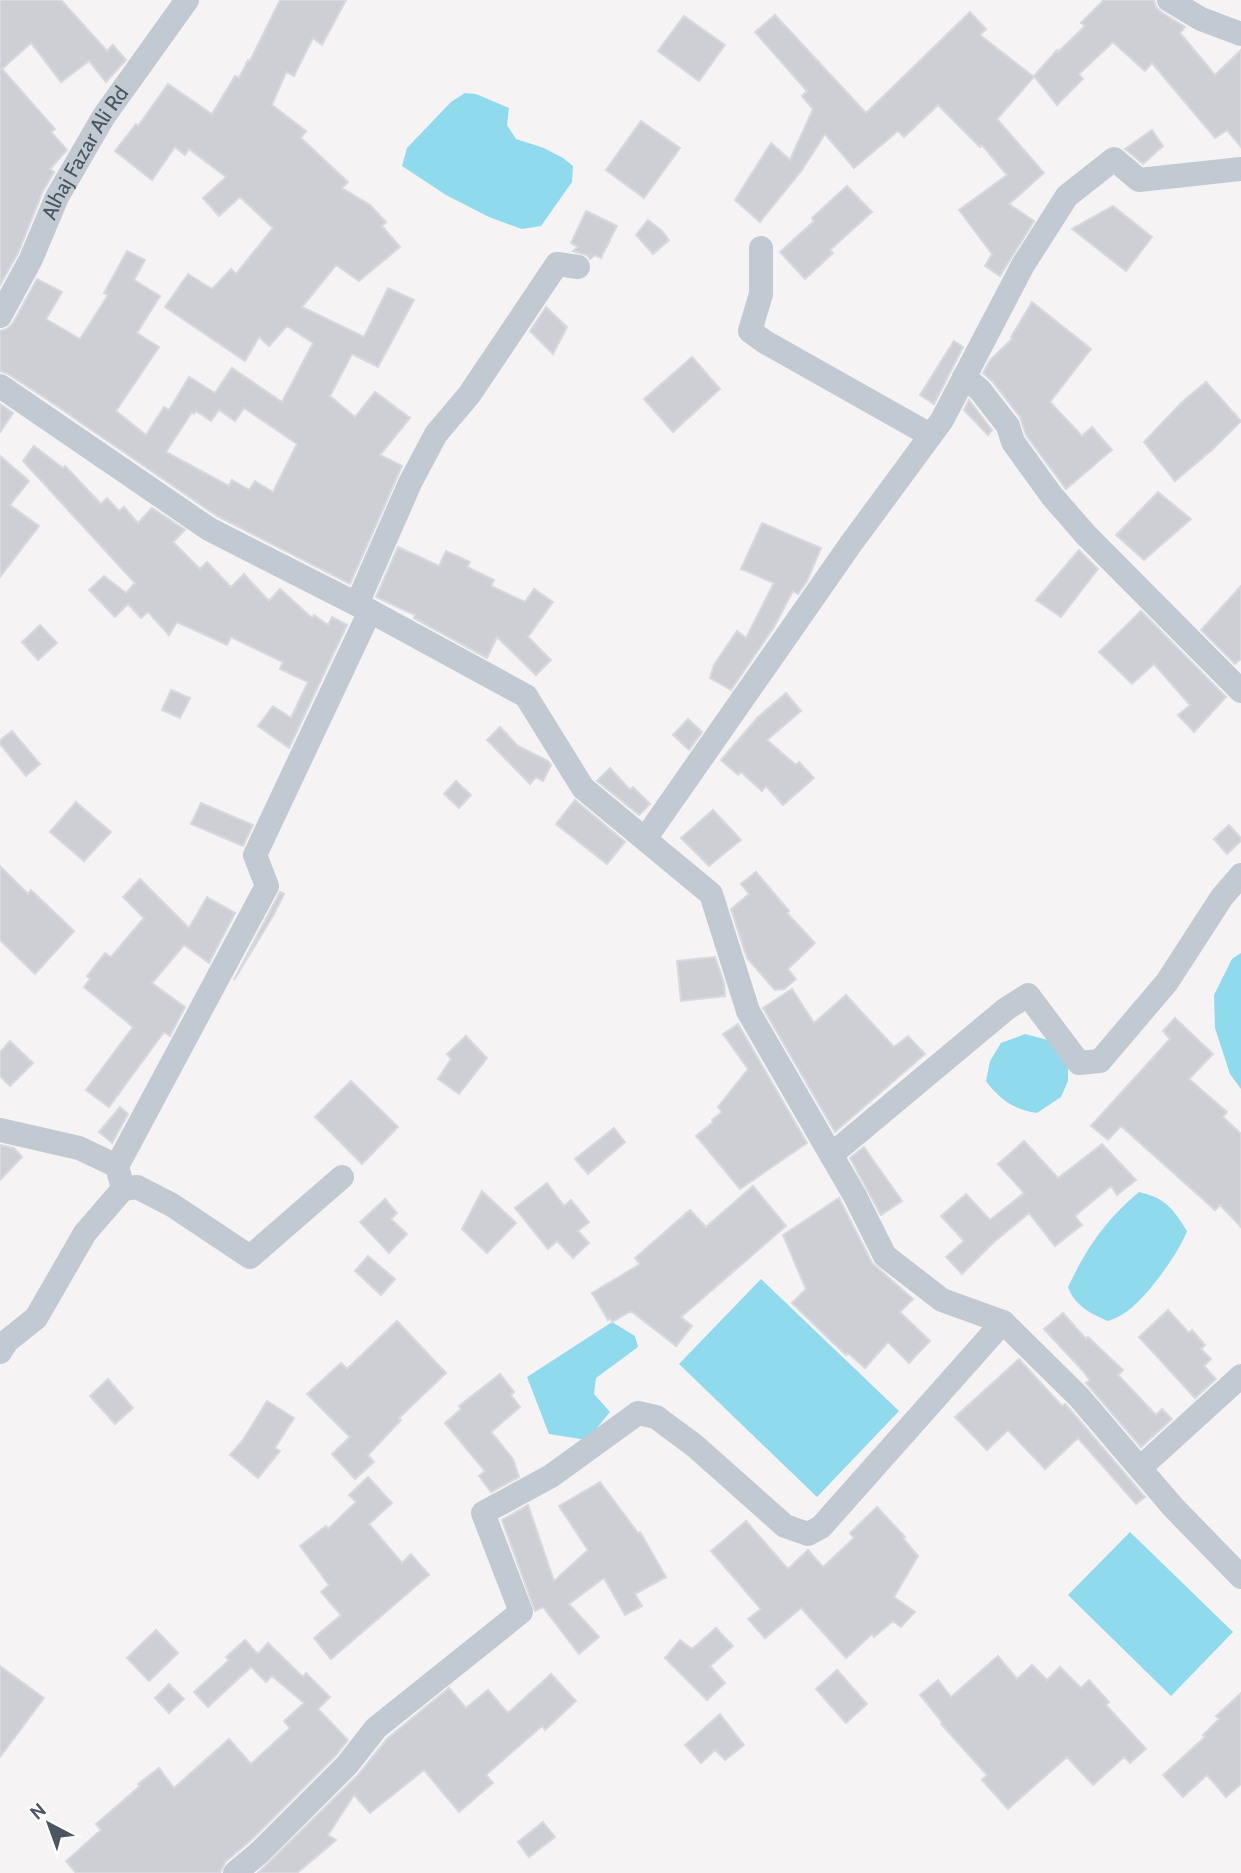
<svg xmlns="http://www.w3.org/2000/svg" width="1241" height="1873" viewBox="0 0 1241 1873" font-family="Cabin,sans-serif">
	<rect width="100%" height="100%" fill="#f5f3f3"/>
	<path fill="#90daee" d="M465,93L476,94L509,108L507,125L516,139L544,148L563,158L573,166L572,182L541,226L522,229L489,217L446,195L402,166L407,148L451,102Z
		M1241,953V1089L1230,1074L1215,1028L1214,995L1232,959Z
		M1025,1034L1048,1040L1068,1066V1081L1061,1097L1037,1113C1015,1110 1000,1100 986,1081L990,1061L1001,1043Z
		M1139,1192C1166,1198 1173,1209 1187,1231C1179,1253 1144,1302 1123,1314C1119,1317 1113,1319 1108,1321C1091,1314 1074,1305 1068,1287C1088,1246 1104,1222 1139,1192Z
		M761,1279L899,1411L817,1497L679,1364Z
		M612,1322L635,1336L638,1347L596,1378L594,1394L610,1412L587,1440L549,1434L527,1377Z
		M1130,1532L1233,1632L1171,1696L1068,1595Z"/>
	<path fill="#cdcfd5" stroke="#d7d9de" stroke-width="2" fill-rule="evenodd" d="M0,0H61L107,51L113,45L126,60L106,82L89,61L61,82L31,43L2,69L55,129L51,132L67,150L50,169L54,172L43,191L18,253L0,285Z
		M280,0H346L322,45L313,38L294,76L286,72L272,105L306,131L301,138L348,182L342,188L370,205L386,222L382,226L400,247L359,281L336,265L302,307L364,337L388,288L414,300L378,367L352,354L330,396L355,417L375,392L410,418L380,455L402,466L350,584L217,516L45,398L8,374L0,371V331L7,329L13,323L37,279L62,292L46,319L80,339L108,295L104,293L127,251L145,260L134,280L160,296L137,333L159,347L116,411L146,435L164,407L169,410L189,377L215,393L232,368L282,402L313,343L287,326L269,346L259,337L245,361L165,307L188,274L212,289L231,269L236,274L273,228L240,197L219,216L203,198L226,177L189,149L185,155L175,147L152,180L115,151L136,124L138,126L168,84L212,114L235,76L239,78L248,60L250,61ZM244,408L297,444L273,492L255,481L249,490L232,480L229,486L166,452L192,412L194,414L196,411L211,421L219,410L235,421Z
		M1104,0H1154L1156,7L1161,12L1185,27L1180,33L1215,75L1241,50V147L1227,130L1215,138L1152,63L1145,71L1113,42L1079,74L1083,79L1057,105L1034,76L1057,50L1058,52L1085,26L1081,23Z
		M970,12L986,29L980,35L1034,77L997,119L1044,173L1009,204L1034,221L1000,276L985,266L992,254L959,210L1007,175L982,145L980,147L938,105L904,137L898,131L854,168L825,134L802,170L760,222L735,200L771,143L790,160L813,109L802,96L807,91L755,32L775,15L866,113Z
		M684,16L725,45L699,81L658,51Z
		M641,121L680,148L644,198L606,170Z
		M1152,130L1163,146L1143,164L1125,149Z
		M847,186L872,212L830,250L833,253L805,279L780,252L814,221L812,218Z
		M1113,206L1152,237L1126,271L1072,229Z
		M586,211L617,226L601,258L595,255L590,259L587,255L573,251L578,247L571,243Z
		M648,220L662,231L669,240L653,254L636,235Z
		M1032,302L1091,349L1050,402L1082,436L1092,427L1112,450L1066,489L1026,435L1020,417L992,381L983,373L990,360L1012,339L1011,337Z
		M546,307L567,327L553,354L530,331Z
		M954,341L963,347L934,404L920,395Z
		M692,357L720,389L673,432L644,399Z
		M1206,382L1241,421L1212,450L1175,481L1144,442L1181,403Z
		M969,400L992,430L988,435L964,410Z
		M0,404L13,413L0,432Z
		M34,446L63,468L65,466L101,504L107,498L119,511L124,507L138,523L152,508L185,530L173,542L200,569L207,562L231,587L244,574L269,601L280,589L312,618L314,615L328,625L332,617L347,625L289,748L258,726L273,706L291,718L308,682L280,669L283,662L231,637L227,645L177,622L169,635L148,612L141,618L128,604L115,617L89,590L104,576L126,593L135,583L23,461Z
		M0,456L29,481L10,505L39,526L0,577Z
		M1158,492L1191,519L1144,560L1116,535Z
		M762,523L821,548L807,581L798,594L793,591L774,627L731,690L710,678L714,665L737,631L746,638L774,583L741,569Z
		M398,547L439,566L446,551L470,562L467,567L494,580L491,586L525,602L534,589L553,602L528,637L551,660L536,675L497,637L487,658L414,618L415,615L376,597Z
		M1079,550L1098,569L1061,617L1036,600Z
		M1241,586V659L1235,664L1201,630Z
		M1141,611L1226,697L1194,732L1178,715L1190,705L1154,664L1132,684L1099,652Z
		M40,625L57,643L38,660L22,642Z
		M171,690L190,698L180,718L162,710Z
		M786,693L801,711L767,740L796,765L799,762L814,778L783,805L766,786L762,791L741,772L738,775L721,760L758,717Z
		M688,719L702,732L689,750L673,735Z
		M500,727L518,746L548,761L551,765L543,781L536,777L530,784L487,740Z
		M12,731L40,764L26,776L0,744V740Z
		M610,768L630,790L633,787L650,804L639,815L597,781Z
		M456,781L471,795L459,808L444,794Z
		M575,800L625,842L607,864L556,824Z
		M76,802L111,832L84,861L50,832Z
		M201,803L253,825L243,846L191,824Z
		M713,810L741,840L709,866L681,838Z
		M1229,825L1241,838V841L1227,854L1214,839Z
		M0,866L28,894L31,890L74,931L35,974L0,940Z
		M756,872L789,911L787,913L815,943L788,969L796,979L784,989L775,990L747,958L731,909L749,894L741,884Z
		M140,879L189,928L207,897L235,913L209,963L184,945L152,983L185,1007L170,1036L164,1032L109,1107L86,1090L133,1027L84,987L90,979L87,976L105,953L111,957L144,918L123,897Z
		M280,892L284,894L273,916L234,980Z
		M715,957L724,983L725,996L681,1001L677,961Z
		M792,989L814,1023L846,995L894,1047L908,1036L925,1054L835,1132L763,1008Z
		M1175,1018L1213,1054L1189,1079L1227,1112L1223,1117L1241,1134V1227L1220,1205L1215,1210L1121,1126L1108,1140L1091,1126L1170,1039L1163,1031Z
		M738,1024L807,1143L740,1189L696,1136L713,1122L712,1120L722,1112L718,1107L748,1069L723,1034Z
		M466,1036L487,1058L459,1094L438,1079L451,1059L447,1054Z
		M10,1041L33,1063L10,1086L0,1076V1052Z
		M351,1081L398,1127L362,1164L315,1117Z
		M120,1107L128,1114L112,1143L99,1132Z
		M614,1128L625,1142L588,1174L575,1159Z
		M1024,1141L1058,1178L1102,1144L1136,1180L1117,1195L1111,1186L1075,1216L1082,1225L1055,1246L1029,1213L994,1242L962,1274L946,1257L964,1241L941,1216L966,1194L990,1220L1024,1193L998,1164Z
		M0,1145L14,1148L22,1157L0,1180Z
		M864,1147L902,1201L881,1215L850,1158Z
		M547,1183L564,1206L571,1200L589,1222L578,1231L589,1243L573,1258L557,1241L548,1249L515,1208Z
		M753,1186L786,1226L681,1317L692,1326L676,1346L631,1311L612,1322L610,1318L608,1320L592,1293L640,1264L635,1258L690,1210L706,1227Z
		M482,1191L516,1223L487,1253L462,1229Z
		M839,1198L872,1263L913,1299L900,1312L930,1341L909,1363L888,1342L865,1368L848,1353L846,1355L792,1303L806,1289L783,1235Z
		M385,1199L397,1213L391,1219L407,1234L389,1253L360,1222Z
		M368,1256L395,1279L381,1295L355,1271Z
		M1168,1310L1189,1333L1192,1330L1205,1345L1201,1349L1211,1359L1204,1366L1216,1379L1195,1398L1139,1337Z
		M1063,1313L1086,1339L1088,1337L1123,1370L1118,1375L1156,1415L1162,1409L1172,1419L1141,1447L1086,1383L1090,1380L1082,1370L1044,1329Z
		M397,1321L446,1373L399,1418L401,1420L368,1455L374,1462L355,1479L332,1454L350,1437L307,1394L341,1363L347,1369Z
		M1019,1359L1062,1406L1065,1404L1068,1407L1145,1497L1136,1504L1078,1438L1045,1469L1008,1430L987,1450L955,1417Z
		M500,1374L514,1392L511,1395L520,1407L491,1432L513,1459L519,1477L491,1492L479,1476L485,1471L445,1423L461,1409L459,1406Z
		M108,1379L133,1408L115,1424L90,1396Z
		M267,1401L294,1418L275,1448L280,1451L258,1478L230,1455L243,1440Z
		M368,1477L392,1503L369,1524L402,1563L411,1554L429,1575L331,1659L314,1638L341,1615L321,1592L329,1585L300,1546L326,1526L328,1529L356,1502L349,1495Z
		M600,1482L638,1533L640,1532L666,1577L635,1594L642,1606L625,1615L604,1578L569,1604L599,1637L579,1654L543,1607L535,1611L502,1520L528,1505L554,1581L588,1550L559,1506Z
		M877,1507L905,1537L903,1538L918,1556L894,1597L915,1612L901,1627L893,1621L874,1637L872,1634L846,1658L801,1608L765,1638L748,1619L761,1609L711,1551L746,1521L788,1569L808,1550L823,1567L854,1538L850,1533Z
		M716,1628L733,1646L710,1666L725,1683L707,1700L665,1658L680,1640L692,1649Z
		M156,1630L178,1653L149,1681L127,1658Z
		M245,1640L258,1654L268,1643L303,1677L306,1673L330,1697L318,1709L348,1740L336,1755L250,1841L225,1862L220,1873H76L66,1861L101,1830L96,1824L140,1786L138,1784L159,1768L174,1788L229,1739L251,1764L290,1728L284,1721L304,1703L272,1676L266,1682L251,1667L208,1707L194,1692L229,1660L226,1657Z
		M998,1656L1017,1679L1032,1665L1047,1680L1060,1667L1081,1688L1089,1680L1109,1702L1106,1705L1146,1749L1130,1763L1124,1757L1093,1785L1067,1757L1008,1809L982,1780L987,1775L941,1724L942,1722L920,1695L938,1680L951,1697Z
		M0,1666L44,1698L0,1757Z
		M837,1670L867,1704L846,1723L816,1689Z
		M551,1674L576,1701L545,1730L542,1726L486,1775L493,1783L459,1812L424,1770L370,1813L354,1795L328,1835L336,1840L297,1873H258L358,1775L387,1739L449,1688L466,1708L488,1690L508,1713Z
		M169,1684L184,1699L169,1713L155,1698Z
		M1241,1693V1784L1226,1797L1207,1775L1183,1797L1163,1775L1205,1737L1203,1735L1219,1719L1216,1716Z
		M720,1714L744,1745L725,1760L715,1750L701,1763L685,1745Z
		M543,1822L555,1837L529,1857L518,1842Z"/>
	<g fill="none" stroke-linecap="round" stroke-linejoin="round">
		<g stroke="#c1cad2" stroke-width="24">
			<path d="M1169,0L1201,19L1241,34"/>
			<path d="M761,248V294L750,331L765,342L930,435"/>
			<path id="s1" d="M0,316L31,259L57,197L104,116L187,0"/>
			<path d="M964,377L980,390L1008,426L1013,442L1052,496L1086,535L1241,691"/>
			<path d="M0,386L209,529L370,611L526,696L583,788L711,894L748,1011L855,1196L885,1256L942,1300L1003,1322L1079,1397L1173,1507L1241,1577"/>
			<path d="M357,604L410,483L436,434L469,395L557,264L578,267"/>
			<path d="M645,839L850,545L942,420L1023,265L1067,196L1114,159L1139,180L1241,169"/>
			<path d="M0,1130L79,1148L117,1166"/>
			<path d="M831,1155L1006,1009L1028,995L1079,1063L1100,1061L1167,982L1222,897L1241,875"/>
			<path d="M123,1189L137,1187L172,1205L250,1257L342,1177"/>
			<path d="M0,1352L7,1341L36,1318L85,1233L123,1189L117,1166L267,886L255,855L370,611"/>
			<path d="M1140,1468L1241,1376"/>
			<path d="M235,1873L260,1852L347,1765L376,1728L521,1612L483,1513L551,1476L638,1413L656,1417L695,1446L785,1526L808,1534L821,1527L1003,1322"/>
		</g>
	</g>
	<g text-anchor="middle" stroke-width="5" stroke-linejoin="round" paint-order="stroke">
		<g font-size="21" fill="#4a5661" stroke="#fff">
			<text dy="7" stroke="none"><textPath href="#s1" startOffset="184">Alhaj Fazar Ali Rd</textPath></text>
		</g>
	</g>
	<g transform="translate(49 1824) rotate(319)" stroke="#ffffff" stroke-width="5" paint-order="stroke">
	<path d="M0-5L12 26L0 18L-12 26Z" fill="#4a5661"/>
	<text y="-10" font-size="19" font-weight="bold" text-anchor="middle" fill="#4a5661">N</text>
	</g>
</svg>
